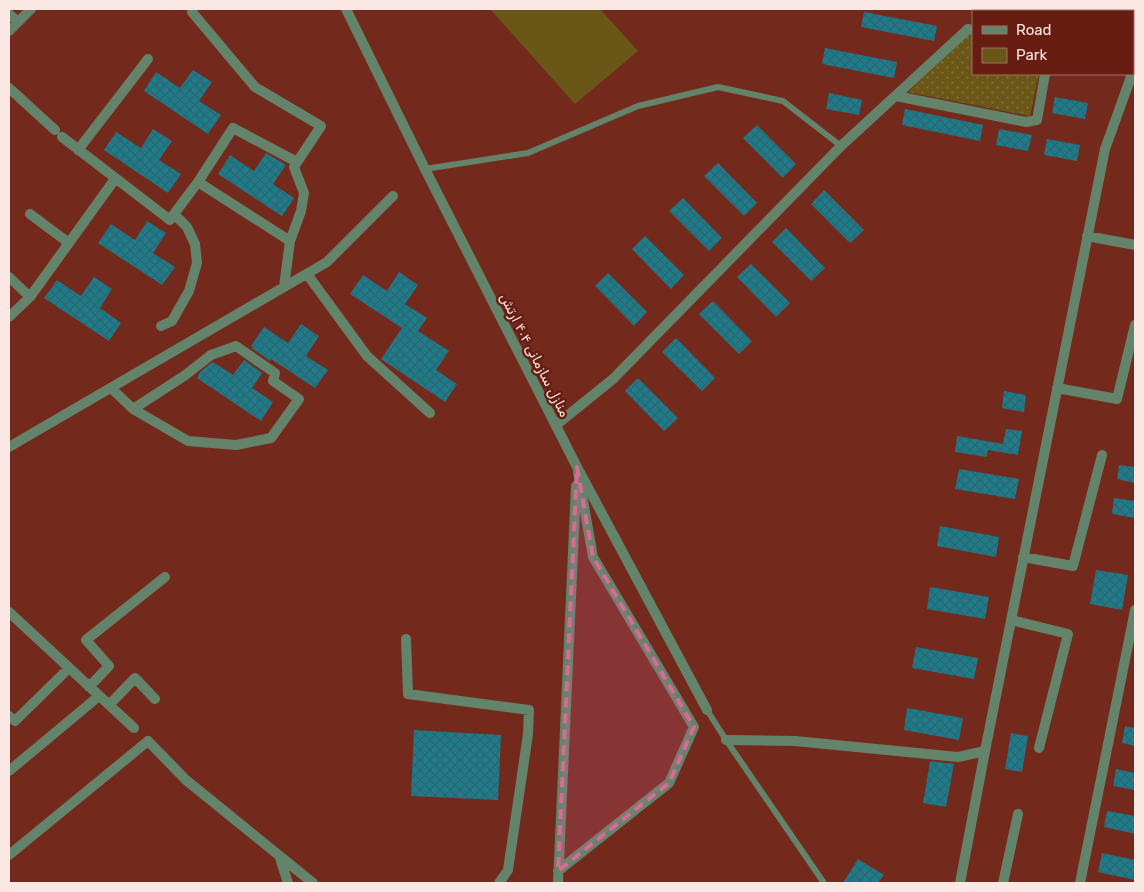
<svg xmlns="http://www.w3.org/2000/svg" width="1144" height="892" viewBox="0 0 1144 892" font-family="Rubik,'Noto Sans Arabic',sans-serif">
	<defs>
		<pattern id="grass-dots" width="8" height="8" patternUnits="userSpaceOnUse" patternTransform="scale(1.25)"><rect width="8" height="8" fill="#6a5718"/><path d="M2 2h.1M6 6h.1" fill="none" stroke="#806f39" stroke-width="1.8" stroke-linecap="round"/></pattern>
		<pattern id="building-cross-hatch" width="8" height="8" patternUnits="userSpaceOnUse" patternTransform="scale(1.25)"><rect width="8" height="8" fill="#1b7c8c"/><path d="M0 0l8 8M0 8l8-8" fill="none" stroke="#31646c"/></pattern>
	</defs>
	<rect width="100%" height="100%" fill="#74291d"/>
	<path fill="url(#grass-dots)" d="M969,34L973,35V74H1039L1030,116L908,92Z"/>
	<path fill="#6a5718" d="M490,9H600L638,51L575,104Z"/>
	<path fill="url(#building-cross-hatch)" d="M864,12L937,26L934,41L861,27Z
		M825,48L897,62L894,78L822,64Z
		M193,70L212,82L199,101L221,115L208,134L144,91L156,72L180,88Z
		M829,93L862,100L859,115L826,109Z
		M1055,97L1088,103L1085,119L1052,113Z
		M905,109L983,125L980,141L902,125Z
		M757,125L796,164L783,178L743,138Z
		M153,129L172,141L159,160L181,174L168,193L104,150L116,132L141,148Z
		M999,129L1032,135L1028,151L996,145Z
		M1047,139L1080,145L1077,161L1044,155Z
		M266,153L286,165L273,184L294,198L282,216L218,174L230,155L254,171Z
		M718,163L757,203L744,216L704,176Z
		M824,190L864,230L850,243L811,204Z
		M683,198L722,238L709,251L669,211Z
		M147,221L166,233L153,253L175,267L162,285L98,243L111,224L135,240Z
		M786,228L825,268L811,281L772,242Z
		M645,236L684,275L671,289L632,249Z
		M751,264L790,303L776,317L737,277Z
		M399,272L418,285L405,304L427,318L418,331L449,351L436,370L457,384L445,402L381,359L402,328L350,294L363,275L387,291Z
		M608,273L647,312L634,326L595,286Z
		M94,277L112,289L100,308L121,323L109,341L44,298L57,280L81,296Z
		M713,301L752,341L739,354L699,314Z
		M301,324L319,336L306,356L328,370L315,388L271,359L270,361L252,348L253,347L251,346L264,327L288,343Z
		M676,338L715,378L702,391L662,352Z
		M244,360L262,373L252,388L273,402L261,421L197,378L201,371L213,362L233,375Z
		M638,378L678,418L664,431L625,391Z
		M1004,391L1026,395L1024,412L1002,408Z
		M1006,429L1022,431L1018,455L988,450L987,457L955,452L957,436L1003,444Z
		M1119,465L1135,467V483L1117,479Z
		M959,469L1019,479L1015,499L955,489Z
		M1114,498L1135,501V518L1112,514Z
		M940,526L999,537L996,557L937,546Z
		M1096,570L1128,575L1122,610L1090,604Z
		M930,587L989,597L985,619L927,609Z
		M916,647L978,658L974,679L912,668Z
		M907,708L963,718L959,740L904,730Z
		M1125,726L1135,728V746L1122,743Z
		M414,730L501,735L498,800L411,796Z
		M1011,733L1028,736L1022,772L1005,769Z
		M930,761L954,764L946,807L923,803Z
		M1116,769L1135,773V790L1113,786Z
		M1107,811L1135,816V834L1104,827Z
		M1102,853L1135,860V880L1098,872Z
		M858,859L884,875L878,883H843Z"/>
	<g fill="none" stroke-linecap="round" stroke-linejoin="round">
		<path stroke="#63846b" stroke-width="6" d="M425,169L528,153L638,106L718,87L783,101L841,146
			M707,710L726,740L824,883"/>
		<path stroke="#63846b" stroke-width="10" d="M192,12L255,87L321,126L294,167L304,193L301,211L290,241L284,287
			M9,14L18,22
			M9,31L31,9
			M9,88L55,130
			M896,96L1026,122L1037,120L1045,74
			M62,137L170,220L174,214
			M78,150L148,59
			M198,182L290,241
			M30,214L69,243
			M1087,236L1135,245
			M307,274L367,356L430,413
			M9,277L30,297
			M9,317L30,297L115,179
			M161,326L172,321L189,291L197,263L195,244L187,227L174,214L198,182L233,128L297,162
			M111,388L133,409L188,441L236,445L271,438L299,399L273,381L275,373L236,346L211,355L184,376L133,409
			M1057,388L1117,399L1135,325
			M556,425L613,379L841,146L968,29L973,30
			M9,447L327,262L393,196
			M1023,557L1073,566L1102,455
			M9,612L134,728
			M1011,620L1068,634L1039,748
			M406,639L408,694L529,710L528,734L508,870L499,883
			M89,687L109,666L86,640L165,577
			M109,705L135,678L155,699
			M9,716L15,721L69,668
			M726,740L795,741L958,757L985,751L1105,149L1132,74
			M9,771L99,696
			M9,855L148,741L186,780L313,883
			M280,858L288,883
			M558,871L669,783L694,727L593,557L578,472
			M558,883L576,486
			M960,883L985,751
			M1003,883L1018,814
			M1080,883L1135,610"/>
		<path stroke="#63846b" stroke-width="10" d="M346,9L425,169L577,467L707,710"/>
	</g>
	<path fill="#d96b92" fill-opacity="0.2" stroke="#d96b92" stroke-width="4" stroke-dasharray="10 6" stroke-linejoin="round" d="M577,467L593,557L694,727L669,783L558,871Z"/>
	<g text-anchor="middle" stroke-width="5" stroke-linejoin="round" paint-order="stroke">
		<g font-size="14" fill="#fbe8e4" stroke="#681d12">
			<text transform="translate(535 355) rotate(63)" y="5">منازل سازمانی ۴۰۴ ارتش</text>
		</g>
	</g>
	<rect width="1144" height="892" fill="none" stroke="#fbe8e4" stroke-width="20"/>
	<rect x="972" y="10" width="162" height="65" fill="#681d12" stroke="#a36e66"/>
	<rect x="982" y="26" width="25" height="8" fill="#63846b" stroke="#a36e66"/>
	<text x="1016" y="35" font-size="15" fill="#fbe8e4">Road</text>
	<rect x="982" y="48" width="25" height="15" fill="#6a5718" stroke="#a36e66"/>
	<text x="1016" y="60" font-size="15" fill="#fbe8e4">Park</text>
</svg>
